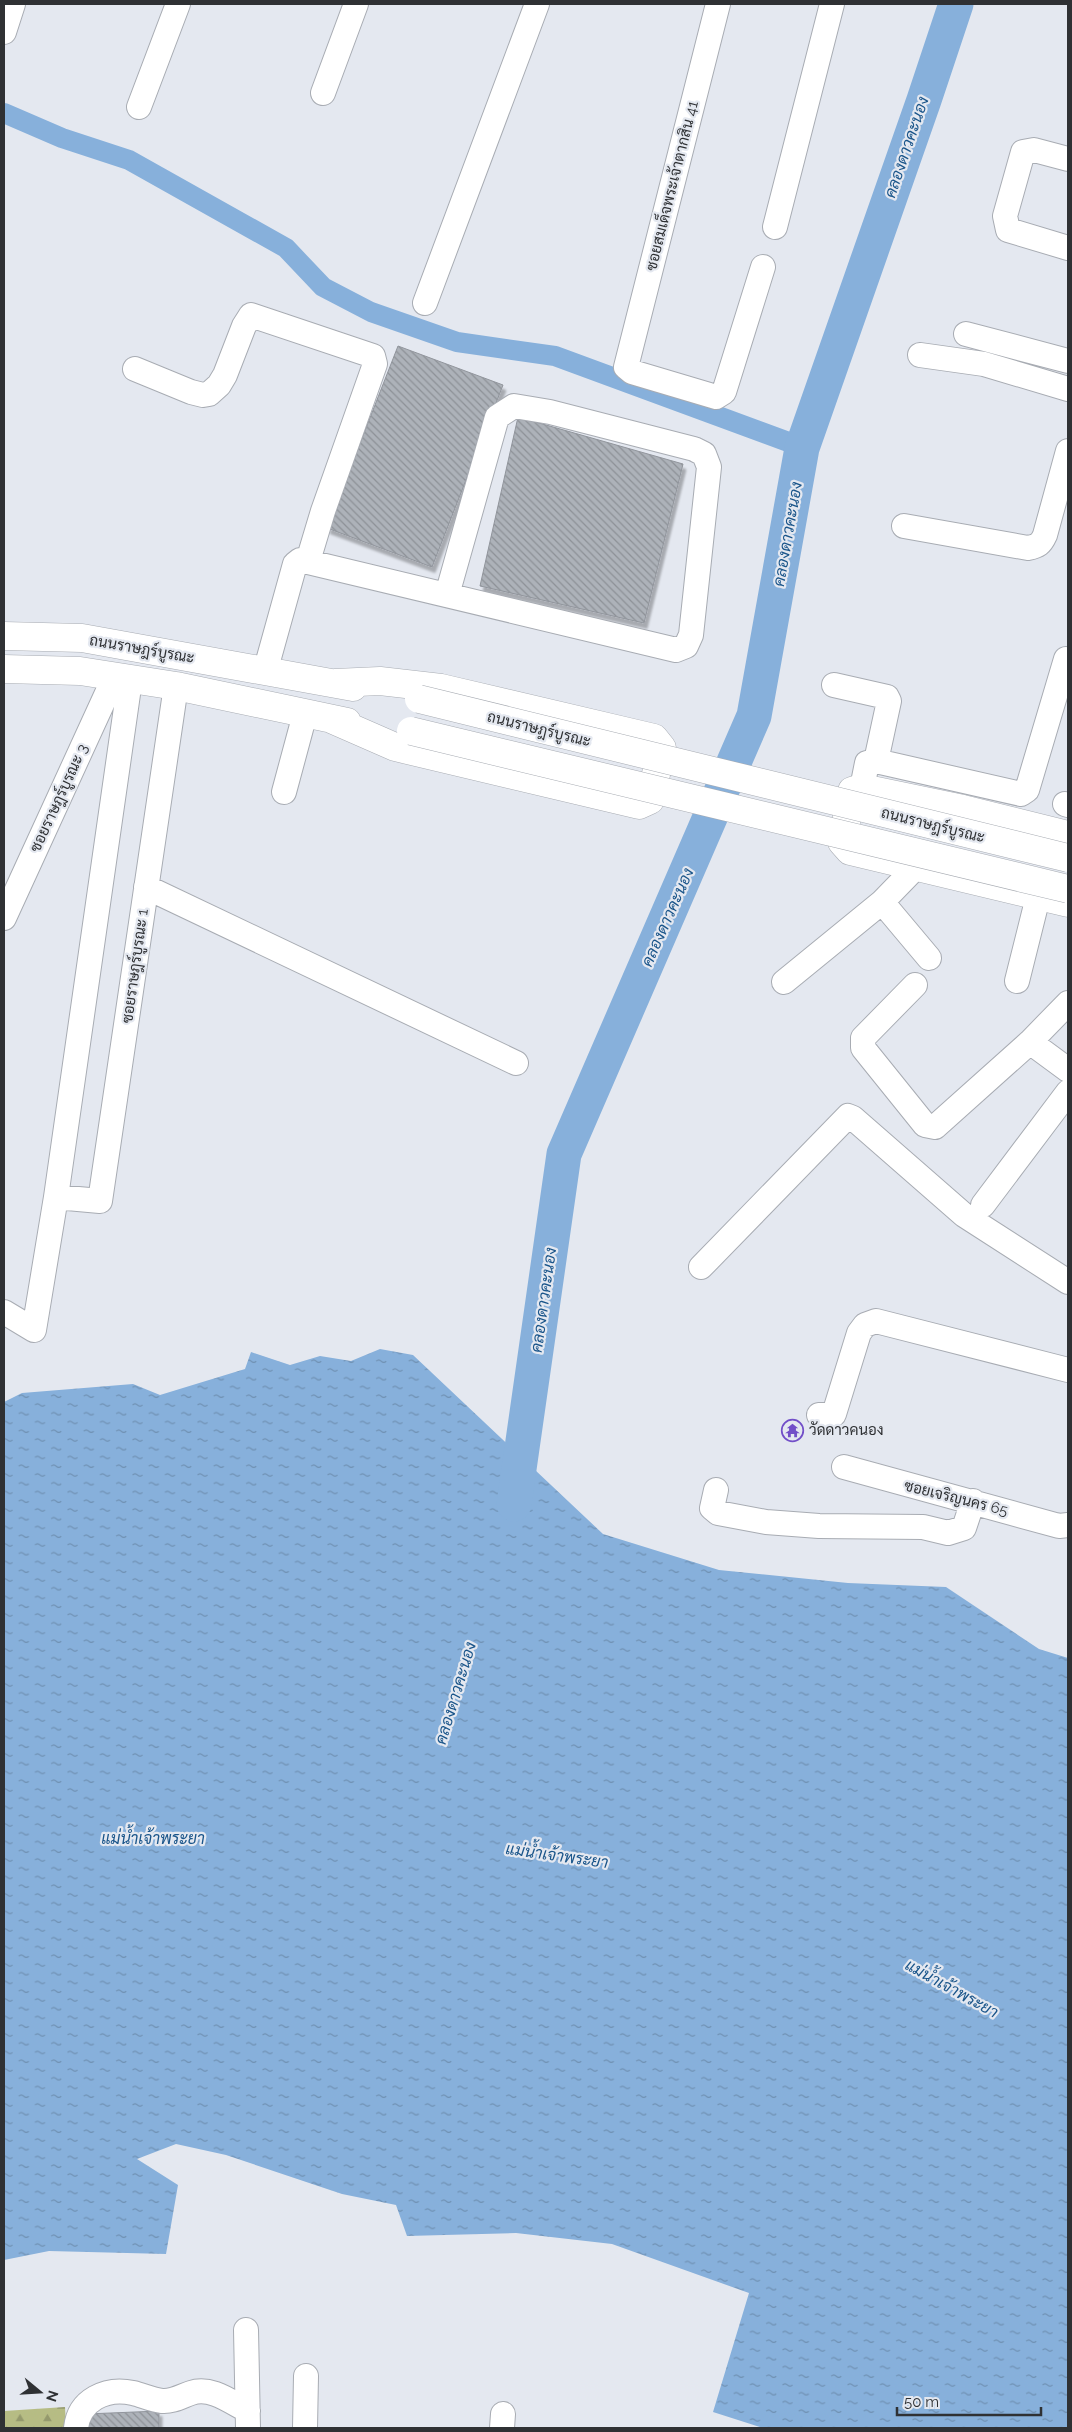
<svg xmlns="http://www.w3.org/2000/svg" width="1072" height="2432" viewBox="0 0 1072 2432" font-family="Raleway,Sarabun,sans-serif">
	<defs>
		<pattern id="forest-firs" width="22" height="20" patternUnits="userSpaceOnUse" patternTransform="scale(1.25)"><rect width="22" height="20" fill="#b6bc84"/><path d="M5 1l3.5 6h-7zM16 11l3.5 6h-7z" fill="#94996d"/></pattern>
		<pattern id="water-ripples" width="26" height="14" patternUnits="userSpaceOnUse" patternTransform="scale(1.25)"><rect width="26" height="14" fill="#87b0db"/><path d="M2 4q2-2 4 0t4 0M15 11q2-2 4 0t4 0" fill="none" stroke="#6f90b2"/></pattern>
		<pattern id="building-back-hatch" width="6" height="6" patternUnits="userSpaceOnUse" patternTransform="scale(1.25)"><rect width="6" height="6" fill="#adb2b9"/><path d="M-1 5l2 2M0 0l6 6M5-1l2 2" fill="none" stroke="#8d9197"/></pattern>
		<filter id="shadow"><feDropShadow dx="3" dy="5.5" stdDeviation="1" flood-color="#0004"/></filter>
	</defs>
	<rect width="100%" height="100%" fill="#e4e8f0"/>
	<path fill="url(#forest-firs)" d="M65,2407L66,2428H4V2411Z"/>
	<path fill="url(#water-ripples)" d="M380,1349L413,1355L603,1534L719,1570L848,1583L946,1587L1039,1649L1068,1658V2428H763L713,2412L749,2293L612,2244L516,2233L407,2236L396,2205L342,2194L226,2155L176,2144L137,2159L178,2185L166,2254L49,2251L4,2260V1402L22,1393L133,1384L160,1395L245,1369L251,1352L290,1365L320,1356L351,1361Z"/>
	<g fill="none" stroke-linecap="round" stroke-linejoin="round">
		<path stroke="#87b0db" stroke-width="20" d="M4,113L62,138L129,160L286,248L323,287L371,312L457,342L555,356L802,447"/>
		<path stroke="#87b0db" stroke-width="35" d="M514,1504L564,1154L754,716L802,448L924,100L956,4"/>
	</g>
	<path fill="url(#building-back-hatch)" stroke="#91959c" filter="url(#shadow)" d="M398,346L503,385L432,567L327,528Z
		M518,417L683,464L644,623L480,586Z
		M159,2411V2428H87L86,2414Z"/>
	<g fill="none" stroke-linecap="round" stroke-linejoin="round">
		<defs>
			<path id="minor" d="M718,4L626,367L632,372L716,397L724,392L763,267
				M4,32L13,4
				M323,93L356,4
				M139,107L178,4
				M1068,159L1034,150L1023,152L1005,216L1008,230L1068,248
				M775,227L832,4
				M425,303L537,4
				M966,334L1068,361
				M920,355L984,364L1068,389
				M135,369L191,392L203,395L209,394L219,385L225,375L244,326L251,315L373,356L375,364L323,511L308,561
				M904,526L1028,548C1038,546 1041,544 1045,535L1068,451
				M265,672L295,564L300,560L676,650L686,646L691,635L709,467L704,454L694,449L550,412L514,406L497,417L447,595
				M834,685L887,697L889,701L876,761
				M862,788L867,763L876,761L1021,794L1027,790L1066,659
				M284,792L305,714
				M1065,804L1068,805
				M146,887L516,1063
				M882,902L929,958
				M4,918L114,678
				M1017,981L1038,897
				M784,982L882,902L916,867
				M915,985L863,1038V1048L925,1125L935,1127L1030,1042L1068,1003
				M1030,1042L1068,1070
				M56,1197L100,1201L176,686
				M983,1205L1068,1092
				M701,1267L848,1116L853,1118L964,1215L1068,1282
				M4,1312L34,1330L56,1197L130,680
				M819,1415L834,1414L859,1333L865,1325L876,1321L1068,1370
				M844,1467L1059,1526L1068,1525
				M716,1490L712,1508L718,1513L766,1522L819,1526L923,1527L948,1533L964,1528L973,1501
				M246,2330L248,2428
				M76,2428C79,2400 106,2387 133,2393C142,2395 152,2400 162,2401C172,2402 182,2396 191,2393C211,2386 231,2402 248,2411
				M305,2428L306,2376
				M502,2428L503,2414"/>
			<path id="major" d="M4,636L82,638L353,687
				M4,669L80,671L176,686L347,722
				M331,719L395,747L639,805L650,800L662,748L654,738L441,688L380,681L335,683
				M1068,835L963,809L862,788L852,791L842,842L850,851L1068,903"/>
		</defs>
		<use href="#minor" stroke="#a8acb3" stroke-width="26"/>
		<use href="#major" stroke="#a8acb3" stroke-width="29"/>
		<use href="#minor" stroke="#fff" stroke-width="24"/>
		<use href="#major" stroke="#fff" stroke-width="28"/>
		<defs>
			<path id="major-bridge" d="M419,699L1068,858
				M411,731L1068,889"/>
		</defs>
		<use href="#major-bridge" stroke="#a8acb3" stroke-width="29" stroke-linecap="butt"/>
		<use href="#major-bridge" stroke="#fff" stroke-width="28"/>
	</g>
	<defs>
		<symbol id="temple-ring" viewBox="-11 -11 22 22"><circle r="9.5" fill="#e4e8f0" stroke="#724fc8" stroke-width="1.5"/><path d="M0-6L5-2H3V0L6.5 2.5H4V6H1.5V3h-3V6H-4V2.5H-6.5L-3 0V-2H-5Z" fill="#724fc8"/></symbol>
	</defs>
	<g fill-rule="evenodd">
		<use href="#temple-ring" x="780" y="1418" width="25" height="25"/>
	</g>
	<g text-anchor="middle" stroke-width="4.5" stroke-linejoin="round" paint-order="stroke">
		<g font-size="15" fill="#2f3134" stroke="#e4e8f0">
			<text transform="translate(672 186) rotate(-76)" y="5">ซอยสมเด็จพระเจ้าตากสิน 41</text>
			<text transform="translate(142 649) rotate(10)" y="5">ถนนราษฎร์บูรณะ</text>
			<text transform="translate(539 729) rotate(14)" y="5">ถนนราษฎร์บูรณะ</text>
			<text transform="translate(59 798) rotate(-65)" y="5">ซอยราษฎร์บูรณะ 3</text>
			<text transform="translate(933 825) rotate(14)" y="5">ถนนราษฎร์บูรณะ</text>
			<text transform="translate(135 966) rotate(-82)" y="5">ซอยราษฎร์บูรณะ 1</text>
			<text transform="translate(956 1498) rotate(14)" y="5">ซอยเจริญนคร 65</text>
		</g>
		<g font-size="15" fill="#2f3134" stroke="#e4e8f0" text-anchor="start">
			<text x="809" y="1435">วัดดาวคนอง</text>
		</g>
		<g font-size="16" font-style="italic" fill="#1a558a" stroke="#e4e8f0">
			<text transform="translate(906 147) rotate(-71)" y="6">คลองดาวคะนอง</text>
			<text transform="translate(787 534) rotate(-80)" y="6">คลองดาวคะนอง</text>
			<text transform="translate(667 917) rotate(-66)" y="6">คลองดาวคะนอง</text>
			<text transform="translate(543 1300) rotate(-82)" y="6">คลองดาวคะนอง</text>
			<text transform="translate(455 1693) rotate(-73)" y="6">คลองดาวคะนอง</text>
			<text x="153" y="1844">แม่น้ำเจ้าพระยา</text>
			<text transform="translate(557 1855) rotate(8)" y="6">แม่น้ำเจ้าพระยา</text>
			<text transform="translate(952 1988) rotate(29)" y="6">แม่น้ำเจ้าพระยา</text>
		</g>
	</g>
	<rect width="1072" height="2432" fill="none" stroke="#2f3134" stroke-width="10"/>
	<g transform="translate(40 2392) rotate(108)" stroke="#e4e8f0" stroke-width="4" paint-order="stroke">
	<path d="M0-4L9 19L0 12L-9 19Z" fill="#2f3134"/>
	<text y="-8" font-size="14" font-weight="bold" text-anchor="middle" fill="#2f3134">N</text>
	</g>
	<path d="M897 2407v8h144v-8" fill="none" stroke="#2f3134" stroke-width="2.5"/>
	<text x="904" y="2407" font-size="15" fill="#2f3134" stroke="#e4e8f0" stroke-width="4" paint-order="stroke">50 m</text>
</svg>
